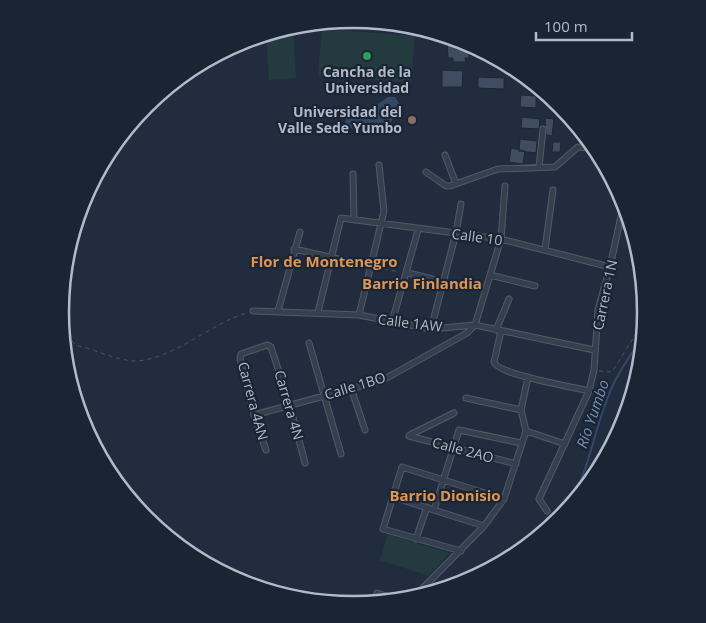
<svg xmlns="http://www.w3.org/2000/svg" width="706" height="623" viewBox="0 0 706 623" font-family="'Open Sans',sans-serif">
	<rect width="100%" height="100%" fill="#212d3f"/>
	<path fill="#233b3f" d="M322,29L415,36L411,83L318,76Z
		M293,31L296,78L269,80L266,36Z
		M388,534L449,553L429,576L380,560Z"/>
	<path fill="#334767" d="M388,97H395L399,103L397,112L389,125L376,126L366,134L345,126L346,117L372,108Z"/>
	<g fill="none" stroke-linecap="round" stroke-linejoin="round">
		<path stroke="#334767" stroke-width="2" d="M574,497C589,466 594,434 606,402C614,379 627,360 640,341
			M489,566L503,557"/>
	</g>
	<path fill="#404c61" stroke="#1c2635" d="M447,38L469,43V58H465L466,62H453V58H448Z
		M442,70L463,71L462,87H442Z
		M478,77L504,78V89L478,88Z
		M521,95L536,96V108L520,107Z
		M522,117L540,119L539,129L521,128Z
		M545,118L554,119L552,136L546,135Z
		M520,139L537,141L536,153L519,151Z
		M553,142H561L560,152H552Z
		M511,148L525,151L523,164L509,162Z"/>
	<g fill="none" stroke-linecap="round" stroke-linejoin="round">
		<defs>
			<path id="minor" d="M445,155L456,184
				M539,167L543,129
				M426,172L446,186H450L498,169L555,167L578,147L589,148
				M353,174L354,220
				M294,249L370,266
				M545,249L553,190
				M408,273L444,282
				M490,275L535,286
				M253,311L359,315L431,329L475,325L594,350
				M278,311L300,232
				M318,312L341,218L501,239L610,267
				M359,315L384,211L379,165
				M392,322L418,230
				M431,329L456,233L461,204
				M496,330L509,299
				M501,331L494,362C498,375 574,387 589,391
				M309,343L341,454
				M351,388L365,430
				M466,398L521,410
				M254,415L383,380L467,333L475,325L501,239L505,186
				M526,431L521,410L528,377
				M526,431L565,444
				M410,435L454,413
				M409,436L516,464
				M266,450L254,415L240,358L241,354L267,345L271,347L290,406L305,463
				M393,497L484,526
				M434,510L459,430L521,443
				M547,511L539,499L589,391L594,370L598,310L610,267L624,202
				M416,539L427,507
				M461,551L383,529L402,467L504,499
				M420,591L484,526L504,499L526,431
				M377,593L389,597"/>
		</defs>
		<use href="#minor" stroke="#505a69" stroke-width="7"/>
		<path stroke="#41585d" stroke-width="1" stroke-dasharray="4 4" stroke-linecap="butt" d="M376,267L399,272
			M60,312C72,321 66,335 75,345C94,349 115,360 134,361C171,361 213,322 247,313
			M599,371L612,372L639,329L642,330
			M551,517L555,522"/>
		<use href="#minor" stroke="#353f4e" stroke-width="5"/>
	</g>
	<circle fill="#2e9e5b" stroke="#1a2433" stroke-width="2" cx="367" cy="56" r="5"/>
	<circle fill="#8d6e63" stroke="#1a2433" stroke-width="2" cx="412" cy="120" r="5"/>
	<g text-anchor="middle" stroke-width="4.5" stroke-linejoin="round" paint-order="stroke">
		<g font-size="14" font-weight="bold" fill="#b1baca" stroke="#1a2433">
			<text x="367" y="77">Cancha de la<tspan x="367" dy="16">Universidad</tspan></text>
			<text x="402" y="117" text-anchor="end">Universidad del<tspan x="402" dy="16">Valle Sede Yumbo</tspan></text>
		</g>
		<g font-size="14" fill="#b1baca" stroke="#1a2433">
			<text transform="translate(477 237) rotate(8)" y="5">Calle 10</text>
			<text transform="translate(605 295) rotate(-78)" y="5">Carrera 1N</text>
			<text transform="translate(410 323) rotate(7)" y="5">Calle 1AW</text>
			<text transform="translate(355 386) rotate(-17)" y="5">Calle 1BO</text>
			<text transform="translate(253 401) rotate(75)" y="5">Carrera 4AN</text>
			<text transform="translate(289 405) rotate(74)" y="5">Carrera 4N</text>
			<text transform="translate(463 450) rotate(15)" y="5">Calle 2AO</text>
		</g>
		<g font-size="15" font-weight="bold" fill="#de9657" stroke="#1a2433">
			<text x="324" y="267">Flor de Montenegro</text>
			<text x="422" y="289">Barrio Finlandia</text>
			<text x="445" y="501">Barrio Dionisio</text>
		</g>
		<g font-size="15" font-style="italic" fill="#758eb4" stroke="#1a2433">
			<text transform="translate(593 414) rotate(-71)" y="5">Río Yumbo</text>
		</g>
	</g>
	<path d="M0 0H706V623H0ZM69 312a284 284 0 1 1 568 0a284 284 0 1 1-568 0Z" fill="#1a2433" fill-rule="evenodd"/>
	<path fill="none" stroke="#b1baca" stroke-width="2.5" d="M69 312a284 284 0 1 1 568 0a284 284 0 1 1-568 0Z"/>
	<path d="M536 32v8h96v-8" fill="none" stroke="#b1baca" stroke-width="2.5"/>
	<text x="544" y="32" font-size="15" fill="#b1baca" stroke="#1a2433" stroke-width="4" paint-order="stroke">100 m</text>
</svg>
